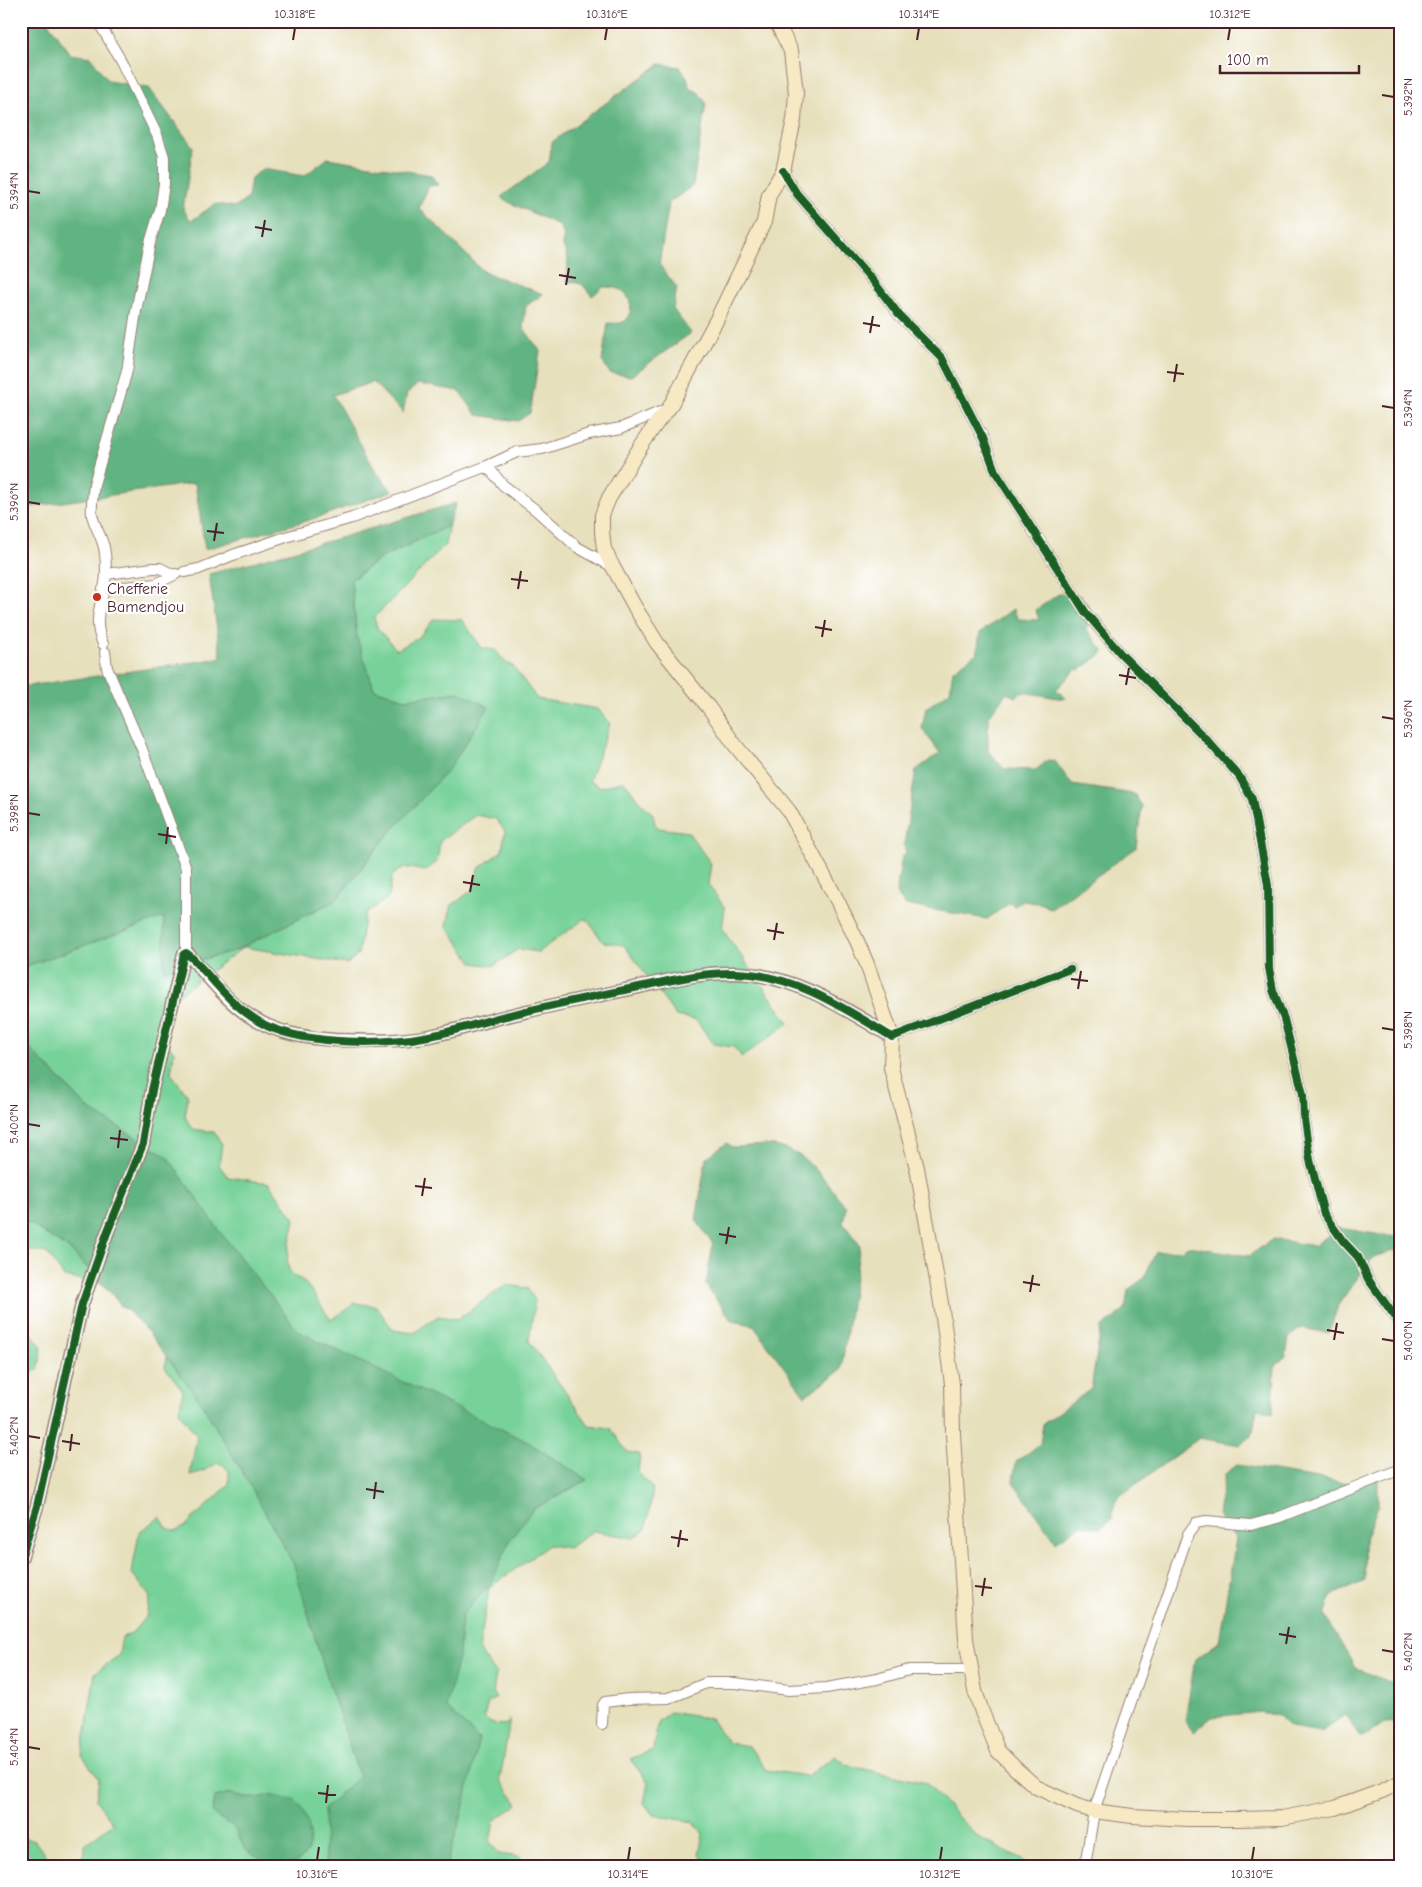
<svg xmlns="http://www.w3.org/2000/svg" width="1422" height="1887" viewBox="0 0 1422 1887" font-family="'Comic Neue',sans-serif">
	<rect width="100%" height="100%" fill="#fff"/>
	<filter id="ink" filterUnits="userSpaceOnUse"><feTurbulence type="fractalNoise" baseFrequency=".02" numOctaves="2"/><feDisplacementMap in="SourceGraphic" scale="10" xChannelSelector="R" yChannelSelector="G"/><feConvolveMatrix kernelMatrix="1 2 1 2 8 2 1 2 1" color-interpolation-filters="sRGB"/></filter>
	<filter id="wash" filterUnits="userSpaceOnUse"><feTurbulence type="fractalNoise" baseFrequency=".0096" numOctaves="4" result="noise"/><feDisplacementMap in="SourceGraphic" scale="20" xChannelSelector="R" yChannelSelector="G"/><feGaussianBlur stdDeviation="1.12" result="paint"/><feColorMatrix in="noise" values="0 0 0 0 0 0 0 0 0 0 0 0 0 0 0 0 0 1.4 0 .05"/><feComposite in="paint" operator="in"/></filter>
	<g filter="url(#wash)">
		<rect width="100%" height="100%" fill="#e7e0bc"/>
		<path fill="#77d299" stroke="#607862" d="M449,523L445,545L374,618L378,629L397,650L419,637L434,619L462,620L482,648L495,650L506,663L513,666L537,699L598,709L610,724L589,781L601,787L624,781L642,804L653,814L655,824L659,828L688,832L711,864L708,884L725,908L722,929L789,1023L742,1057L734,1047L714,1044L696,1020L676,1016L624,945L603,942L586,918L538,952L518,949L494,966L473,963L447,927L451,906L474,889L478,869L502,851L505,831L496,819L476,815L440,841L437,862L425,871L404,867L392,876L389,897L365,914L358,955L347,964L244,947L160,1008L157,1028L174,1052L171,1073L188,1096L185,1117L193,1129L214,1132L222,1144L219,1165L228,1177L269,1183L295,1219C293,1233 284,1256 289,1269C292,1277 298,1277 303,1281C314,1292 322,1308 331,1320L355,1303L376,1306L393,1330L414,1333L438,1316L458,1319L506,1285L527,1288L535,1300L529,1341L589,1425L610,1428L627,1452L640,1454L638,1472L653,1489L646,1529L634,1538L593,1531L569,1548L549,1545L489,1588L479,1650L496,1674L493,1694L496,1698L488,1703L484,1717C489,1724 497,1726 507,1724L510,1719L500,1780L518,1804L494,1821L490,1842L499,1854L520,1857L526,1866H55L64,1859L71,1862L80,1860L85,1851V1844L113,1823L96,1800L99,1779L82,1755L95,1673L119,1655L122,1637C137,1633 136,1625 146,1617L150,1597L132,1573L139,1532L160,1517L167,1528L176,1531L185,1527L192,1519L229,1485V1471L222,1464L217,1463L206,1470L190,1475L197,1436L179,1412L183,1391L165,1367L169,1347L143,1311L122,1308L105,1284L64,1277L47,1253L21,1249V1180L90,1110L31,1050L21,1025V968L164,916L165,969L234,951L336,900L388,835L459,692L405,699L374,689L357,638L351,580L381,558L448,526Z
			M21,1319L42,1347L39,1368L21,1381Z
			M670,1712L711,1719L728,1743L749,1746L766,1770L807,1776L836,1756L847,1765L926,1783L976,1836L1033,1866H708L699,1854L703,1834L694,1822L653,1815L644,1803L648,1782L630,1759L653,1750L658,1721Z
			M21,1837L35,1841L53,1866H21Z"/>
		<path fill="#61b481" stroke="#566a56" d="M21,21H47L70,54L91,57L108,81L149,88L193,147L183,209L191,221L215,204L236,207L248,198L251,178L263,169L304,176L328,158L431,175L438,185L429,186L419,208L484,272L543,294L526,306L523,327L540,351L530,413L518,421L477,415L459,391L418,384L407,393L403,413L373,382L333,395L375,470L392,491L313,519L205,549L195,483L21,508Z
			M660,64L680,67L687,77L689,87L699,93L706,103L693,185L669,203L659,264L677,288L673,309L691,333L631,376L610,373L602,361L608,323C612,323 616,324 620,323C636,320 633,294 619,289C614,287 608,287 603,287L592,296L582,284L567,281L568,259L562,243L564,236L559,225L504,200L501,197L549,162L552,142Z
			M456,503L448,526L381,558L351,580L357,638L374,689L405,699L459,692L489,707L449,769L388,835L336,900L234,951L164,970V917L21,968V687L221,658L209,574L336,539Z
			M1060,593L1081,596L1090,608L1086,629L1104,652L1080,670L1076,669L1056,690L1066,698L1064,699L1023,692L1016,697L1006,693L988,718V751L1004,769L1036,770L1048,760L1055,761L1072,785L1134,794L1142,806L1136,848L1051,909L1043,904L1023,901L1014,906L1011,902L987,919L905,905L896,893L902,856L906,854L904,845L916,770L940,753L922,729L926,708L950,691L953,670L977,653L980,633L1013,609L1018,619L1039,620L1036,610Z
			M21,1025L31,1050L90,1110L167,1156L221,1233L299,1332L528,1442L587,1480L532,1510L510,1540L490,1585L462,1615L459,1654L446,1707L479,1739L463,1810L446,1866H325L324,1809L359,1776L319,1652L294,1565L247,1480L202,1404L149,1333L70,1250L21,1218Z
			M727,1143L732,1147C745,1147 761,1144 774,1146C808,1151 826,1182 846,1207L843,1223L860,1245L841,1370L805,1396L753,1325L732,1321L706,1285L713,1244L696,1220L706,1158Z
			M1338,1228L1401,1238V1248L1372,1258L1338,1305L1329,1333L1301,1328L1289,1337L1286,1357L1275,1365L1273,1413L1257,1409L1252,1436L1240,1445L1199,1438L1116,1499L1112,1519L1100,1528L1080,1525L1056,1542L1013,1482L1016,1462L1040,1444L1043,1424L1091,1389L1101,1328L1125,1310L1128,1290L1144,1278L1156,1252L1182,1250L1188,1246L1249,1256L1273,1239L1314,1246Z
			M1237,1465L1360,1485L1378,1473V1506L1364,1542L1365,1581L1332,1595L1325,1615L1355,1668L1391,1683L1401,1684V1716L1393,1723L1386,1722L1368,1734L1360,1736L1345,1715L1321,1732L1291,1727L1278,1716L1260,1712L1212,1717L1197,1729L1194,1733L1185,1721L1195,1659L1219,1642L1236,1539L1218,1515L1225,1474Z
			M230,1793L244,1798H259L269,1795L296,1801L300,1805C303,1814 310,1824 310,1834C311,1873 273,1869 250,1853C240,1847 240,1831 231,1825C223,1819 218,1820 212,1811L215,1797Z"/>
	</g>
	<g filter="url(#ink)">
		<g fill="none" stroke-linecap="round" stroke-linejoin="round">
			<defs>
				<path id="minor" d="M98,21L121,61L157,135L164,157V184L160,210L150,243L136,311L127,371L94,484C93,494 91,505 92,515C94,524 99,532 102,541C106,550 106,562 106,572C106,599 90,616 103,644
					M783,171L797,194L874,282L899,315L942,358L983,438L995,471L1086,613L1121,654L1205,738L1239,776L1252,799L1268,885L1269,968L1273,990L1284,1019L1303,1094L1304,1119L1310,1160L1324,1214L1343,1241L1358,1257L1368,1279L1401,1325
					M487,466L503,485L537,511L577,547L613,567
					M184,572L199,569L233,555L289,536L352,518L487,466L517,452L542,449L589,434L621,428L667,409
					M106,574L153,568H160L172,574
					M103,589L156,584L176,574
					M105,652L107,668L142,749L186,868V953
					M892,1037L1070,969
					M602,1724L603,1705L605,1702L628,1699L668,1698L680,1694L706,1683H735L789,1690L826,1688L877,1679L909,1670H971
					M1085,1866L1094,1811L1188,1534L1196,1523L1206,1521L1251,1525L1277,1518L1401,1469"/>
				<path id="tertiary" d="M21,1558L37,1506L82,1304L107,1233L143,1144L152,1090L184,954L187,953C206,974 225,999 248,1015C274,1033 305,1038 335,1040C367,1041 399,1042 430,1036C457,1031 484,1021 511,1015C552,1005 593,997 634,988C667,981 701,972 735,973C793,974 844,1008 892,1037"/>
				<path id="secondary" d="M776,21L791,51L796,93L794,120L783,171L769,195L764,222L717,319L669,408L658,421L641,446L609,498L602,515V532L604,549L613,567L636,609L657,643L709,708L735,745L789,811L837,900L857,941L867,964L892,1037L891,1068L917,1168L941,1303L952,1384L953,1434L966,1639L975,1691L982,1712L998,1751L1016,1769L1036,1787L1077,1806L1094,1811L1132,1816L1187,1819H1239L1282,1818L1335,1808L1382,1791L1401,1782"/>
			</defs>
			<use href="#minor" stroke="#988074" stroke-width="12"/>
			<use href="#tertiary" stroke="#988074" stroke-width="15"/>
			<use href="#secondary" stroke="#988074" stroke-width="16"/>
			<use href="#minor" stroke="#fff" stroke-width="10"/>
			<use href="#tertiary" stroke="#fff" stroke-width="12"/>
			<use href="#secondary" stroke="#f6e9c3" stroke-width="14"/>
			<defs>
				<path id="cycleway" d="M783,171L797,194L874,282L899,315L942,358L983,438L995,471L1086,613L1121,654L1205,738L1239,776L1252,799L1268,885L1269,968L1273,990L1284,1019L1303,1094L1304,1119L1310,1160L1324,1214L1343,1241L1358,1257L1368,1279L1401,1325
					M21,1558L37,1506L82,1304L107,1233L143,1144L152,1090L184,954L186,953C194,958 200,967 207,974C224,994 243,1014 267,1026C310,1045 384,1045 429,1036C457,1031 483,1021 510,1015C555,1004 600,995 644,986C674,980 704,972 735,973C793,974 844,1008 892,1037L1070,969"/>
			</defs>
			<use href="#cycleway" stroke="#fff" stroke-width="11"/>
			<use href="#cycleway" stroke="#1b5e20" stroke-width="8"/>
		</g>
	</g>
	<path fill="none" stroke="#4a1f2b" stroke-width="2" d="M293,40L295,28M605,40L607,28M917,40L919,28M1228,40L1230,28M1382,95L1394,97M28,191L40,193M255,227L272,230M262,237L265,220M559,275L576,278M566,285L569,268M863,323L880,326M870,333L873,316M1167,372L1184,374M1174,382L1177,364M1382,406L1394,408M28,502L40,504M207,531L224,533M214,541L217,523M511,579L528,581M518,589L521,571M815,627L832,630M822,637L825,620M1119,675L1136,678M1126,685L1129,668M1382,717L1394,719M28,813L40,815M158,834L176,837M166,844L168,827M463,882L480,885M470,892L473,875M767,930L784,933M774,940L777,923M1071,979L1088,981M1078,989L1081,971M1382,1028L1394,1030M28,1124L40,1126M110,1138L128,1140M118,1148L120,1130M415,1186L432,1188M422,1196L425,1178M719,1234L736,1237M726,1244L729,1227M1023,1282L1040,1285M1030,1292L1033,1275M1327,1330L1344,1333M1382,1339L1394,1341M1334,1340L1337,1323M28,1436L40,1438M62,1441L80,1444M70,1451L72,1434M366,1489L384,1492M374,1499L376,1482M671,1537L688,1540M678,1547L681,1530M975,1586L992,1588M982,1596L985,1578M1279,1634L1296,1637M1286,1644L1289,1627M1382,1650L1394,1652M28,1747L40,1749M318,1793L336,1795M326,1803L328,1785M317,1860L319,1847M628,1860L630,1847M940,1860L942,1847M1252,1860L1254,1847"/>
	<circle fill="#c8321e" stroke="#fff" stroke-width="2" cx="97" cy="597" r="5"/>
	<g text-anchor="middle" stroke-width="4.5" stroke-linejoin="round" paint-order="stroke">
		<g font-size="16" fill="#4a1f2b" stroke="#fff" text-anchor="start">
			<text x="107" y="594">Chefferie<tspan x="107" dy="18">Bamendjou</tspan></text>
		</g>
	</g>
	<rect width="1422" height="1887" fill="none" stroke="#fff" stroke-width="55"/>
	<path d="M1220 65v8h139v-8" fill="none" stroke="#4a1f2b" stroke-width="2.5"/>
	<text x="1227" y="65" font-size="15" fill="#4a1f2b" stroke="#ffffff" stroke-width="4" paint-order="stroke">100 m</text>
	<rect x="28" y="28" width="1366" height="1832" fill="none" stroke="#4a1f2b" stroke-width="2"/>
	<g font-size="12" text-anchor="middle" fill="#4a1f2b">
		<text x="295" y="18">10.318°E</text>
		<text x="607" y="18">10.316°E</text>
		<text x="919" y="18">10.314°E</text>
		<text x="1230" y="18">10.312°E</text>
		<text transform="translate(1408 97) rotate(-90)" y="4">5.392°N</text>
		<text transform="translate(14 191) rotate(-90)" y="4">5.394°N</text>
		<text transform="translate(1408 408) rotate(-90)" y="4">5.394°N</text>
		<text transform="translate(14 502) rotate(-90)" y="4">5.396°N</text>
		<text transform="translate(1408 719) rotate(-90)" y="4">5.396°N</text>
		<text transform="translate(14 813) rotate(-90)" y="4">5.398°N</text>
		<text transform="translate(1408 1030) rotate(-90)" y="4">5.398°N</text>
		<text transform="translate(14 1124) rotate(-90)" y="4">5.400°N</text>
		<text transform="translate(1408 1341) rotate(-90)" y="4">5.400°N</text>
		<text transform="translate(14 1436) rotate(-90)" y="4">5.402°N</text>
		<text transform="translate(1408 1652) rotate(-90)" y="4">5.402°N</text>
		<text transform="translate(14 1747) rotate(-90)" y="4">5.404°N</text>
		<text x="317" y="1878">10.316°E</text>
		<text x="628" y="1878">10.314°E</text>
		<text x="940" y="1878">10.312°E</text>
		<text x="1252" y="1878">10.310°E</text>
	</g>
</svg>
